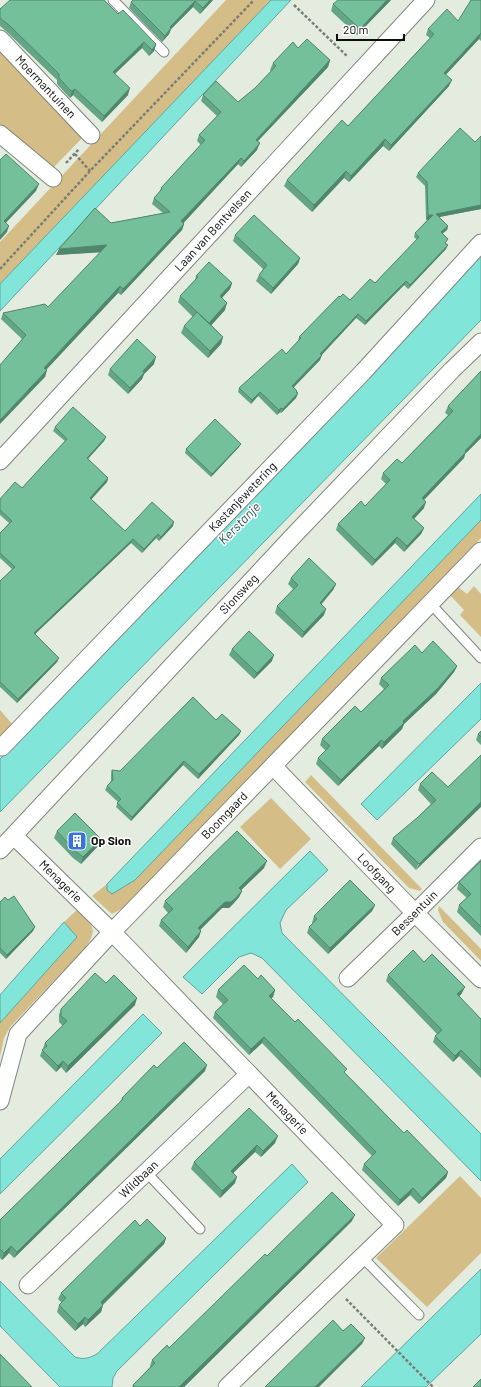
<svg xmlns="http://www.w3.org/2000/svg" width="481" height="1387" viewBox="0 0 481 1387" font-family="Barlow,sans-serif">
	<rect width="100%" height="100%" fill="#e3ecdf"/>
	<path fill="#d5bd87" d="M226,0H271L0,284V242Z
		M0,43L87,133L53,168L0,127Z
		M481,520V538L127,906L112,914L92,896L107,884V890L135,880Z
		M474,586L481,594V637L460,615L464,610L450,595L458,587L467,594Z
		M0,710L14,726L0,743Z
		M311,775L422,889L420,891L409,888L305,782Z
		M271,798L311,839L280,869L240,827Z
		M439,906L481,949V961L443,922L438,910Z
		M78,909C93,926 99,929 84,949L10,1027L4,1038L0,1057V1023L77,937L64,922Z
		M460,1176L481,1198V1253L427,1307L376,1258Z"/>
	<path fill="#82e5da" stroke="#5ea49c" d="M271,0H291L0,311V284Z
		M481,254V320L0,812V759L286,463Z
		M481,494V520L135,880L112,894L107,890V884Z
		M481,683V719L377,820L361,804Z
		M310,851L328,870L286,910L280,923L282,933L481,1134V1181L262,958L251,953L239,957L202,994L183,977Z
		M64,922L77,937L0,1023V995Z
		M143,1014L162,1033L0,1194V1159Z
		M292,1164L308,1182L117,1371L113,1378L112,1387H60L0,1326V1281L75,1357C84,1360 89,1358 97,1354Z
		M481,1269V1334L426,1387H361Z"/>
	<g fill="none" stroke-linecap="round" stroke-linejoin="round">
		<defs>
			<path id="lane" d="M113,0L164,52
				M430,603L481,658
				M146,1172L200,1229
				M362,1257L419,1315"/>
			<g id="street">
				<path id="s1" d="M0,39L91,135"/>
				<path d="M0,134L53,178"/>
				<path id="s2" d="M0,461L426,0"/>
				<path id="s3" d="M2,747L363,372L481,243"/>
				<path id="s4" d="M273,766L415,913L481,979"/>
				<path id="s5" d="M14,836L112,932L395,1225L227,1387"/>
				<path id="s6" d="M0,850L296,533L452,370L481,342"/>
				<path id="s7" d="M348,978L415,913L481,847"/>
				<path id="s8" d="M0,1101L18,1034L112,932L481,551"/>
				<path id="s9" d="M28,1285L249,1074"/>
			</g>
		</defs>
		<use href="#lane" stroke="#7e877b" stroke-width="11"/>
		<use href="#street" stroke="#7e877b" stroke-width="19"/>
		<path stroke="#787e75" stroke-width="2.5" stroke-dasharray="3 2" stroke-linecap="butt" d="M294,5L348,57
			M75,154L90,171
			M66,163L79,149
			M0,269L90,171L254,0
			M346,1299L433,1387"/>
		<use href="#lane" stroke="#fff" stroke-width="9"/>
		<use href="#street" stroke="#fff" stroke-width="17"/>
	</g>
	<path fill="#63a584" d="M133,0H213L200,14L193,7L171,29L169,34L162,42L129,8L131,2Z
		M391,0L357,35L331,11L333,4Z
		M481,0V41L479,39L446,74L449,86L389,151L383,146L349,182L344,178L312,212L284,186L287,180L348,126L430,38L426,35L428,29L458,21Z
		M0,9L118,14L156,44L154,51L149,56L142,48L115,74L128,95L102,122L73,95L70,98L68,96L57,84V80L7,32L0,26Z
		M298,48L330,60L328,67L258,141L257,150L241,167L238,164L183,223L184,224L182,230L121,295L118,293L46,370L45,377L5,359L22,339L1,319L3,313L48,307L101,252L56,255L111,223L163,213L152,204L154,198L159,193L161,188L201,145L197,141L199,135L217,116L201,101L203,95L238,102L255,88L271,71L270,70L273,63Z
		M481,136V209L439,217L448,226L447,230L442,234L446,243V249L408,289L404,285L365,325L356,318L321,355L320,360L294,387L298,393L296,398L281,413L280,412L277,415L258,396L251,404L238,392L239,388L286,354L298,341L299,337L340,297L350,300L375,283L417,240L414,237L415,233L428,219L426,220L425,186L416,177L418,173L475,142Z
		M235,235L300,258L298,264L271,294L256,281L259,275L263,269L233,241Z
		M196,276L232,283L230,289L222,298L225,310L211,325L223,337L221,344L208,358L181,333L184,326L193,317L178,302L180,296L195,280Z
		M154,364L144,374L142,379L128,394L108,375L110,369Z
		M481,371V438L465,454L464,458L424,500V508L414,519L424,528L421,534L404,552L395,543L372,566L336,530L338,524L365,506L386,484L381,479L383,473L402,463L448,415L445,413L448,406Z
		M55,427L106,437L104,441L88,459L108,478L107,482L91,499L125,531L173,526L159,541L156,538L142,553L131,543L35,634L59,658L57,662L17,703L0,687V581L12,569L0,558V533L9,523L0,515V499L22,488L65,441L53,431Z
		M239,447L211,477L185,453L186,449Z
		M291,578L336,584L333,590L321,605L324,615L302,638L275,613L277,606L293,589L288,584Z
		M232,649L272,661L254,679L229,655Z
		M422,653L457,666L454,672L436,694L404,724L402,729L382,749L379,746L338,786L316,764L318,758L326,751L320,745L322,739L361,712L384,689L379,684L381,678Z
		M216,720L241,731L239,735L198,779L183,765L131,821L116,807L118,802L105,790L107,786L111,781V774L112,770L120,771Z
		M481,731V745L476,740L478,734Z
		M420,784L448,787L416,870L391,844L393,838L417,818L431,804L418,790Z
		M57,831L99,845L81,864L73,858L54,838Z
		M481,861V936L457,912L459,905L467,898L457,889L459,882Z
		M264,868L241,890L242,891L239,897L233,904L229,908H222L200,930L199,937L186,953L159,926L161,920L168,913L163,907L165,901Z
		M0,902L35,927L33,931L6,959L0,953Z
		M375,905L372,911L328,954L307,933L309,927L313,923H312L314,916Z
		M424,962L462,993L459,997L481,1019V1078L459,1056L453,1062L433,1042L435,1036L437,1034L386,981L388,975Z
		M258,979L275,990L273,997L271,998L404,1133L448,1172L446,1178L419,1204L410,1195L398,1206L362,1170L364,1164L372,1156L262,1043L249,1055L213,1018L215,1012L223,1004L216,997L218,990Z
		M106,983L135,1005L66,1073L61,1067L56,1072L40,1056L45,1043L63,1026L59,1022V1015L61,1009Z
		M157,1068L205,1071L14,1258L9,1253L2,1260L0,1258V1220L120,1102L122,1098Z
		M249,1108L275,1143L261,1157L255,1152L233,1173L235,1183L220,1198L191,1169L194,1162Z
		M352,1221L184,1387H132L133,1385L150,1367V1366L152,1360L169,1348L267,1256Z
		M140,1226L166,1238L164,1244L103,1305L101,1312L85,1327L83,1324L75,1331L57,1312L59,1305L62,1303L58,1299L61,1293Z"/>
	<path fill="#50866c" d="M210,0H213L200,14L203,8Z
		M387,0H391L357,35L360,29Z
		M195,1L193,7L171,29L169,34L162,42L165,36L170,27Z
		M481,33L479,39L442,79L444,73Z
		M144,42L142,48L110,78L113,72Z
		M156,44L154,51L149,56L152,50Z
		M330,60L328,67L253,146L256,140Z
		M452,80L449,86L389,151L391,145Z
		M130,88L128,95L102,122L104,116Z
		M75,89L73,95L70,98L72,91Z
		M385,139L383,146L349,182L351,176Z
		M260,143L257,150L241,167L244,161Z
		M241,158L238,164L179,228L181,221Z
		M346,171L344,178L312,212L314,205Z
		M39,184L36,191L2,227L4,221Z
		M481,205V209L434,218L436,214Z
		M428,215H433L431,219L426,220Z
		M184,224L182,230L121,295L123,289Z
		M9,226L7,232L0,240V236Z
		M448,226L447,230L439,236L441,232Z
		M107,245L105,252L56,255L59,249Z
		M448,245L446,249L408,289L410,285Z
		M300,258L298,264L271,294L273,288Z
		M406,281L404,285L365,325L366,321Z
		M232,283L230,289L217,303L220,296Z
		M120,286L118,293L42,374L44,368Z
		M227,303L225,310L207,330L209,323Z
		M358,314L356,318L319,358L320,354Z
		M223,337L221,344L208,358L210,351Z
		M322,355L320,360L291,390L292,386Z
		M156,357L154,364L144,374L142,379L128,394L130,388L143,371Z
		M47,370L45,377L0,424V420Z
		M260,392L258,396L251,404L252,400Z
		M298,393L296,398L281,413L283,409Z
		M281,408L280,412L277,415L279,410Z
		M481,434V438L465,454L464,458L420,504L422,498Z
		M106,437L104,441L85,462L87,458Z
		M241,444L239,447L211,477L212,474Z
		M108,478L107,482L89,502L90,498Z
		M426,502L424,508L410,523L412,517Z
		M174,522L173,526L159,541L161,537Z
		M424,528L421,534L404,552L407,546Z
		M158,534L156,538L142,553L144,549Z
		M397,537L395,543L372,566L375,560Z
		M133,539L131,543L32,637L34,633Z
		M336,584L333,590L317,609L320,603Z
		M326,609L324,615L302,638L304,632Z
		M274,655L272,661L254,679L257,673Z
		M59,658L57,662L17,703L18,699Z
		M457,666L454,672L436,694L404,724L402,729L382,749L384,742L403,721Z
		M241,731L239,735L198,779L199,774Z
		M381,740L379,746L338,786L341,780Z
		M184,761L183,765L131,821L132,817Z
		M481,802V807L416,870L419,864Z
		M101,839L99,845L81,864L83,857Z
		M267,861L264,868L237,894L239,888Z
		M242,891L239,897L233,904L229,908H222L196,934L198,928L225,902Z
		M375,905L372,911L328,954L330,948Z
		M35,927L33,931L6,959L7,955Z
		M201,931L199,937L186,953L188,947Z
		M465,987L462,993L455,1001L457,994Z
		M275,990L273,997L267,1002L269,996Z
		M137,998L135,1005L66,1073L68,1066Z
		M264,1037L262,1043L249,1055L251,1049Z
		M461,1050L459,1056L453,1062L455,1056Z
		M63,1061L61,1067L56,1072L58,1066Z
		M207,1065L205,1071L14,1258L17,1252Z
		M278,1136L275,1143L261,1157L263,1151Z
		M257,1145L255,1152L229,1177L231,1171Z
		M448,1172L446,1178L419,1204L422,1198Z
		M237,1177L235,1183L220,1198L222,1191Z
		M413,1188L410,1195L398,1206L400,1200Z
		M355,1215L352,1221L184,1387H179Z
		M166,1238L164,1244L98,1309L101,1302Z
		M11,1246L9,1253L2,1260L4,1253Z
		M103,1305L101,1312L85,1327L88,1320Z
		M85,1317L83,1324L75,1331L78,1324Z
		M365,1338L362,1344L319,1387H315Z"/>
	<path fill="#73c09a" stroke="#50866c" d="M10,0H104L118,14L123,10L156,44L152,50L144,42L113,72L130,88L104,116L75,89L72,91L70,90L59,78V74L10,26L0,18V9Z
		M133,0H210L203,8L195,1L170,27L171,28L165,36L131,2Z
		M338,0H387L360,29L333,4Z
		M471,0H481V33L444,73L452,80L391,145L385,139L351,176L346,171L314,205L287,180L342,120L348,126L434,34L428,29L447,9L458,21Z
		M307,39L330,60L256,140L260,143L244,161L241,158L181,221L184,224L143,268L123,289L120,286L44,368L47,370L0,420V365L26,335L3,313L45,304L48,307L107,245L59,249L95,208L111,223L170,212L154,198L162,189L161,188L205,140L199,135L221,112L203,95L216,81L238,102L255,88L276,66L273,63L293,42L298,48Z
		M460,128L475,142L481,136V205L436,214L448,226L441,232L448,239L445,243L448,245L410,285L406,281L366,321L358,314L320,354L322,355L292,386L297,391L296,392L298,393L283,409L281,408L279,410L260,392L252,400L239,388L282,349L286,354L301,338L299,337L339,296L340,297L343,294L350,300L370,279L375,283L419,237L415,233L433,215H428L427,182L418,173Z
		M6,154L39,184L4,221L9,226L0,236V160Z
		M254,215L300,258L273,288L259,275L267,265L235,235Z
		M209,262L232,283L220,296L227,303L209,323L180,296L198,277L196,276Z
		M197,312L223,337L210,351L184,326Z
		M137,339L156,357L143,371L144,373L130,388L110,369Z
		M481,371V434L465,451L466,452L422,498L426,502L412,517L424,528L407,546L397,537L375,560L338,524L361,501L365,506L390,480L383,473L397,459L402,463L453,411L448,406Z
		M73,407L106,437L87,458L108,478L90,498L125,531L152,502L174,522L161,537L158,534L144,549L133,539L34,633L59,658L18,699L0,682V581L15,567L0,553V533L12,521L0,510V499L15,482L22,488L67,439L55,427Z
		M215,419L241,444L212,474L186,449Z
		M309,558L336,584L320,603L326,609L304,632L277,606L298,585L291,578Z
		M249,631L274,655L257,673L232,649Z
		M433,641L457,666L438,688L403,721L404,723L384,742L381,740L341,780L318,758L330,746L322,739L355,706L361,712L389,685L381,678L415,645L422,653Z
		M193,697L216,720L222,714L241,731L199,774L184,761L132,817L117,803L121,799L107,786L113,780L112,770L120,771Z
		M481,731V737L478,734Z
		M481,755V802L419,864L393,838L417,818L436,800L420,784L432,772L448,787Z
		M75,813L101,839L83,857L75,851L57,831Z
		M237,831L267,861L239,888L242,891L236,898L231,902H225L198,928L201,931L188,947L161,920L173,909L165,901Z
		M481,861V927L459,905L471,894L459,882Z
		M350,880L375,905L330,948L309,927L317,919L314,916Z
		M14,896L35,927L7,955L0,948V902L5,897L8,900Z
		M413,950L424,962L432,954L465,987L457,994L481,1019V1070L461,1050L455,1056L435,1036L442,1030L388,975Z
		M244,965L258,979L261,975L275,990L269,996L295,1022L298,1019L347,1069L344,1072L391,1120L404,1133L407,1130L448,1172L422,1198L413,1188L400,1200L364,1164L376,1152L264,1037L251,1049L215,1012L228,1000L218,990Z
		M95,973L106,983L114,975L137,998L68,1066L63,1061L58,1066L42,1050L47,1046L45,1043L67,1021L61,1016V1009Z
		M184,1042L207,1065L17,1252L11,1246L4,1253L0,1249V1220L123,1099L122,1098L154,1065L157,1068Z
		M249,1108L278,1136L263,1151L257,1145L231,1171L237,1177L222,1191L194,1162Z
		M332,1192L355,1215L179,1387H135L133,1385L155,1363L152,1360L167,1345L169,1348L265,1254L267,1256Z
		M147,1219L166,1238L101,1302L103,1305L88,1320L85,1317L78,1324L59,1305L66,1298L61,1293L135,1220L140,1226Z
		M333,1320L343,1331L351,1324L365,1338L315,1387H265Z
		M0,1354L32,1387H0Z
		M481,1379V1387H473Z"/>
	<defs>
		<symbol id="building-square" viewBox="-11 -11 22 22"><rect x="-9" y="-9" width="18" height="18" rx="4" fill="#3871e0" stroke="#fff"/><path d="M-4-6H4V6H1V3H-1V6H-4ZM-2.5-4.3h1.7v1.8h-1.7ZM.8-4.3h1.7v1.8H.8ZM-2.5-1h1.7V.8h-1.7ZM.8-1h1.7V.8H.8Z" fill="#fff"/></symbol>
	</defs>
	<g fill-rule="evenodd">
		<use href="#building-square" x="66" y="830" width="22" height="22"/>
	</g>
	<g text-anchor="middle" stroke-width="3" stroke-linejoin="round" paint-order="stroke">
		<g font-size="12" fill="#0b0e0a" stroke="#fff">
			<text dy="4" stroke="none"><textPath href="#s1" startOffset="66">Moermantuinen</textPath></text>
			<text dy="4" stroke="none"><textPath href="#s2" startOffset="314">Laan van Bentvelsen</textPath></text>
			<text dy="4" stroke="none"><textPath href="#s3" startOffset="347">Kastanjewetering</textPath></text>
			<text dy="4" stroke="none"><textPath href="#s6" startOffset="350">Sionsweg</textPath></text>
			<text dy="4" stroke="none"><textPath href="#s8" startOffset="370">Boomgaard</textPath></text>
			<text dy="4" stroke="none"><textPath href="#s4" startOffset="149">Loofgang</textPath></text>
			<text dy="4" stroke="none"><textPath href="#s5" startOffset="65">Menagerie</textPath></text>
			<text dy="4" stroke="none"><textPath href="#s7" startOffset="93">Bessentuin</textPath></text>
			<text dy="4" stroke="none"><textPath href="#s5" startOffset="389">Menagerie</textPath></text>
			<text dy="4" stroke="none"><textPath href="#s9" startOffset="153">Wildbaan</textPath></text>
		</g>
		<g font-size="12" font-weight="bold" fill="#0b0e0a" stroke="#fff" text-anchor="start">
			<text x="91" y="845">Op Sion</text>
		</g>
		<g font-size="13" font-style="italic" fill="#27534f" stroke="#fff">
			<text transform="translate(239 523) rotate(-45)" y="5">Kerstanje</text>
		</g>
	</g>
	<path d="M337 34v6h67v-6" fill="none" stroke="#0b0e0a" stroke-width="2"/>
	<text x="343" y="34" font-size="12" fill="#0b0e0a" stroke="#ffffff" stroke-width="3" paint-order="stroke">20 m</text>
</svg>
